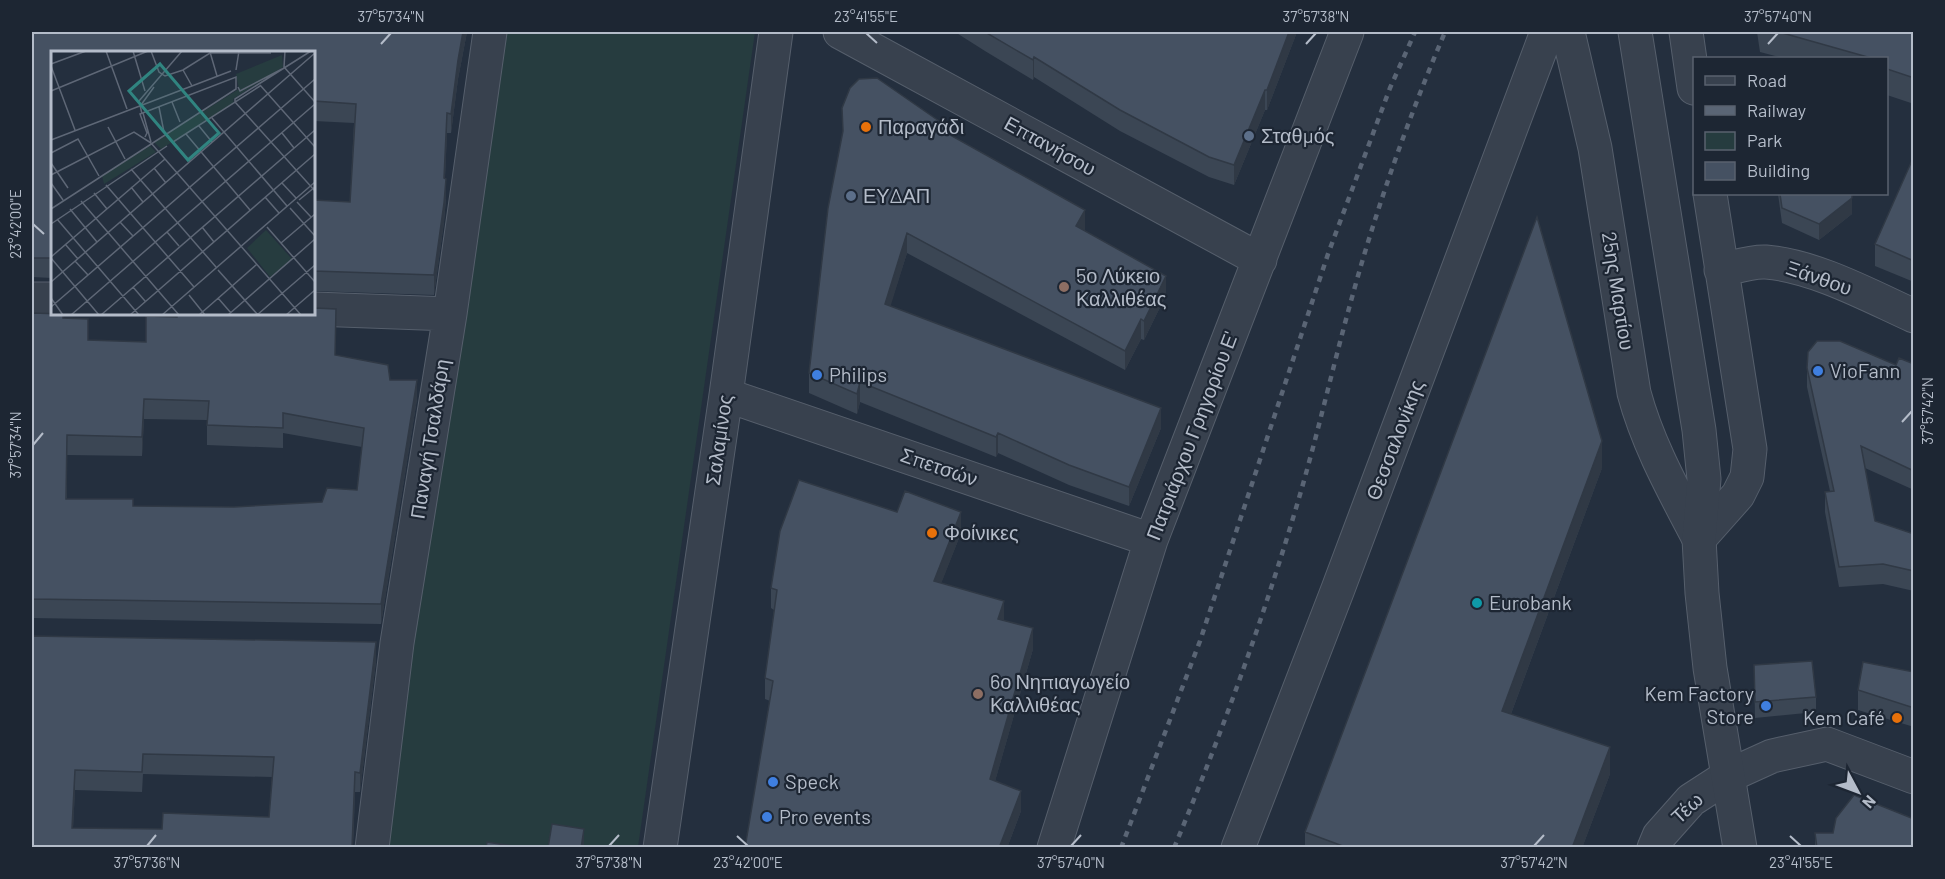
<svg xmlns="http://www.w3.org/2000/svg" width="1945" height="879" viewBox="0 0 1945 879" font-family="Barlow,sans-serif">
	<rect width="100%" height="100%" fill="#242f3e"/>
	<path fill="#263c3f" d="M493,32H755L638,847L378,848Z"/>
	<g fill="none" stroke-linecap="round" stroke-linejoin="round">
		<defs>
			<path id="minor" d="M840,32L1260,260
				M1568,32L1595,148L1634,393C1648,445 1674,491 1699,539L1738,495L1747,477L1750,449L1710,194
				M1686,32L1694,88
				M1721,270C1735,267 1752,261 1766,262C1815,266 1870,296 1914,316
				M32,299H52
				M314,309L450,314
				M726,395L1151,540
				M372,848L397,643L450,314L490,32
				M660,848L726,395L776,32
				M1054,848L1151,540L1347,32
				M1238,848L1338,589L1547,32
				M1654,848L1659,836L1691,800L1728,776L1772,756L1827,744L1914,777"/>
			<path id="tertiary" d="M1635,32L1699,430L1704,479L1699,539L1702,593L1710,668L1740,848"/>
		</defs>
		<use href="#minor" stroke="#565f6c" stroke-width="35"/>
		<use href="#tertiary" stroke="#565f6c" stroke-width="35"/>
		<use href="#minor" stroke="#38414e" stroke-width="33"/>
		<use href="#tertiary" stroke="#38414e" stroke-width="33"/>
		<path stroke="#5a6575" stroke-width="4.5" stroke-dasharray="6 6" stroke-linecap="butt" d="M1121,848L1200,641L1328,254L1390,88L1415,32
			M1174,848C1222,733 1264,617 1299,498C1318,433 1333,366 1351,301C1376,209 1408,119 1445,32"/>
	</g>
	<path fill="#3b4654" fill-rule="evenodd" d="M32,32H467L458,79L451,133H447L445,178L446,179V198L444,222L434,295L314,291V200L350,202L354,123L314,121V52H52V278L32,277Z
		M955,32H1297L1267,110H1265L1234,185L1209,177L1120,131L1034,77L1033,80L985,51Z
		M1757,32H1914V104L1887,95V58H1783L1760,52Z
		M952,137L1085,230L1084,231L1166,295L1144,340L1141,339L1125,370L907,253L890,306L1161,428L1129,506L1069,485L998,453L996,457L860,402L857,414L809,393V373Z
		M1914,156V282L1875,266V244Z
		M1778,194H1852V214L1819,240L1782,223Z
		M32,313L63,318L88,341L146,342L177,317L335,355L390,380L417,399L381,624L32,618ZM144,419L207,420V445L283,448V433L362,447L357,490L322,502L234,507L133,506L67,499V455L142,456Z
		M1914,364V490L1865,468L1875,521L1914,534V591L1883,584L1839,587L1825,512V492L1830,491L1807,387V368Z
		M1602,468L1511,714L1610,774L1582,848H1305V832Z
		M961,533L941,583L1004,621L1033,649L995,781L1021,811L1007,848H745L770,701L765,699V678L774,610L771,608V588Z
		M32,636L376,661L360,792H355L353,848H32ZM143,774L272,777L269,817L162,829L73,828L75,790L142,792Z
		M1754,665L1816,697V712L1755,718Z
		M1914,672V727L1858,710V690Z
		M1815,833H1833L1914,848H1815Z"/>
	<path fill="#303945" d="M463,32H467L458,79L451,133V114L458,60Z
		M1289,32H1297L1267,110V90Z
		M1034,57V77L1033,80V60Z
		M1265,90V110L1234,185V165Z
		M447,113V133L444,198V178Z
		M446,179V198L444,222L434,295V275Z
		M1852,198V214L1819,240V224Z
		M1085,210V230L1076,246V226Z
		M907,233V253L885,324V304Z
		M315,270V290L314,291V271Z
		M1166,276V295L1144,340V321Z
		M1141,319V339L1125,370V351Z
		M417,380V399L381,624V604Z
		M860,382V402L857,414V394Z
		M144,399V419L142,456V437Z
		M1161,408V428L1129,506V487Z
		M998,433V453L996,457V437Z
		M1602,441V468L1502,738V711Z
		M961,512V533L934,602V581Z
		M1004,601V621L998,619Z
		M1033,628V649L990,799V779Z
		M376,642V661L360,792V773Z
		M1610,747V774L1582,848H1572Z
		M75,770V790L72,848V828Z
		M355,772L353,848H352Z
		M1021,791V811L1007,848H999Z
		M584,829V845L583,848H581Z"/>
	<path fill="#455162" stroke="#303945" stroke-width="1.5" fill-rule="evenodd" d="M32,32H463L458,60L451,114L447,113L444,178L446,179L444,203L434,275L314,271V200L350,202L356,104L314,101V52H52V258H32Z
		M985,32H1289L1267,90H1265L1234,165L1209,157L1120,110L1034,57L1033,60Z
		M1779,32H1914V78L1887,69V58H1871Z
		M877,78L952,130L950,135L1085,210L1076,226L1166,276L1144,321L1141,319L1125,351L907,233L885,304L1161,408L1129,487L1069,465L998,433L996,437L860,382L857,394L809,373L828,208L843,131L842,108L850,88L859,79Z
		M1914,156V261L1875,244Z
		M1780,194H1852V198L1819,224L1782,208Z
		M1537,217L1602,441L1502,711L1610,747L1572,848H1348L1305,832Z
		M314,308L336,309L335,355L388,365L390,380H417L381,604L32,599V313L63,314V318L88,319V340L146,342V316L177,317V314H314ZM144,399L209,401L207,425L283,428V413L364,428L357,490L327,488L322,502L234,507L133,506V499H66L67,435L142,437Z
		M1817,341H1840L1896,365L1899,358L1914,364V471L1861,446L1875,521L1914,534V571L1883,564L1839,567L1825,492L1834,491L1807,368L1808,352Z
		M799,480L897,512L905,491L961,512L934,581L1004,601L998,619L1033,628L990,779L1021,791L999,848H745L773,681L765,678L777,590L771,588L780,531Z
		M32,636L376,642L360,773L355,772L352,848H32ZM143,754L274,757L269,817L163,813L162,829L72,828L75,770L142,772Z
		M1812,661L1816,697L1755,702L1754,665Z
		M1863,662L1914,672V708L1858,690Z
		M1854,795L1914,819V848H1817L1815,833H1833L1836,818Z
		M552,824L584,829L581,848H548Z
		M487,842L525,848H486Z"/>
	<path fill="none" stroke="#b4bcc9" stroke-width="2" d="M866,33L877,43M381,44L391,33M1306,44L1316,33M1768,44L1778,33M33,224L44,234M1902,422L1912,411M33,445L43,433M737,836L748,846M1790,836L1801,846M147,846L156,835M609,846L619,835M1071,846L1081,835M1534,846L1544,835"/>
	<g fill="#e8710a" stroke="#1d2633" stroke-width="2">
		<circle cx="866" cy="127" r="6"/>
		<circle cx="932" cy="533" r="6"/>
		<circle cx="1897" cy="718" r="6"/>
	</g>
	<g fill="#5c6f8a" stroke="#1d2633" stroke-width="2">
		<circle cx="1249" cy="136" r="6"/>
		<circle cx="851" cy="196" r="6"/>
	</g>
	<g fill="#8d6e63" stroke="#1d2633" stroke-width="2">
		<circle cx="1064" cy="287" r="6"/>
		<circle cx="978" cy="694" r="6"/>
	</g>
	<g fill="#3f7fe0" stroke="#1d2633" stroke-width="2">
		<circle cx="1818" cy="371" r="6"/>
		<circle cx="817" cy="375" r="6"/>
		<circle cx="1766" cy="706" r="6"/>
		<circle cx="773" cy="782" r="6"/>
		<circle cx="767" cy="817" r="6"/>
	</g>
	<circle fill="#0f9aa8" stroke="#1d2633" stroke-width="2" cx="1477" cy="603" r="6"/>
	<g text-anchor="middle" stroke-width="4.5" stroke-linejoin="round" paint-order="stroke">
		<g font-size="20" fill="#b4bcc9" stroke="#1d2633" text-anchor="start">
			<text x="878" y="134">Παραγάδι</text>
			<text x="1261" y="143">Σταθμός</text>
			<text x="863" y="203">ΕΥΔΑΠ</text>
			<text x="1076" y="283">5ο Λύκειο<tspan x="1076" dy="23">Καλλιθέας</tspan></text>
			<text x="1830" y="378">VioFann</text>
			<text x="829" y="382">Philips</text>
			<text x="944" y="540">Φοίνικες</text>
			<text x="1489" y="610">Eurobank</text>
			<text x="990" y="689">6ο Νηπιαγωγείο<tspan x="990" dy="23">Καλλιθέας</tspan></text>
			<text x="1754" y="701" text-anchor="end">Kem Factory<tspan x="1754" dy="23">Store</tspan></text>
			<text x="1885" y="725" text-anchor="end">Kem Café</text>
			<text x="785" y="789">Speck</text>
			<text x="779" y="824">Pro events</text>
		</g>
		<g font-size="20" fill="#b4bcc9" stroke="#1d2633">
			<text transform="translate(1050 146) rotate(29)" y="7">Επτανήσου</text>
			<text transform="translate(1819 278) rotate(19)" y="7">Ξάνθου</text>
			<text transform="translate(1618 291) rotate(81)" y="7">25ης Μαρτίου</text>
			<text transform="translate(1192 436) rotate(-69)" y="7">Πατριάρχου Γρηγορίου Ε'</text>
			<text transform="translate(430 439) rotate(-81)" y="7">Παναγή Τσαλδάρη</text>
			<text transform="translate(719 440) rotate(-82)" y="7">Σαλαμίνος</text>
			<text transform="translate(1395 440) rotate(-69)" y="7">Θεσσαλονίκης</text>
			<text transform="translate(939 467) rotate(19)" y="7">Σπετσών</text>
			<text transform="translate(1687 808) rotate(-43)" y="7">Τέω</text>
		</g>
	</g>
	<g transform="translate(51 51)">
		<rect width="264" height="264" fill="#242f3e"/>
		<path d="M231,4L232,16L182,48L183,52L110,98L103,91L188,38L185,23ZM99,95L105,101L53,133L51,125ZM215,179L241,208L219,226L196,197Z" fill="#263c3f"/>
		<path fill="none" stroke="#5e6776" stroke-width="1.5" d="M55,0L76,58M82,0L94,40M100,0L108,21L114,25L132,19L159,2H220M234,0L233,16L264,51M159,1L166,25M0,13L35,0M0,15L24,79M132,19L141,35M185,19L188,0M209,34L264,96M187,36L189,40L231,18M0,40L97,0M121,51L129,71M184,51L264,140M184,51V48L260,0M90,54L103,36M108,56L113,81M92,62L100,91M91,63L88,50L131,0M161,67L236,155M148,75L161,91M57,76L74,108M231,82L243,97M135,83L199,159M0,89L180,20M100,92L250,264M0,102L27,88L48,125M139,110L122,91L209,35M0,112L17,137M103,117L115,132M80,118L165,216M0,124L83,81L100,92M0,132L12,149M231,132L245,147M55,134L143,236M80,136L92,151M43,142L56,158M214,146L228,162M248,149L264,136M30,150L128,264M246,151L260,166M239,157L264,185M0,158L185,38V26L89,63L96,82L94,86M19,158L46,191M6,168L88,264M69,171L82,185M0,173L116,95M151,176L163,191M216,176L264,231M116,181L128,195M230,192L264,163M14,193L27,208M0,206L114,108M0,207L48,264M24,210L37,224M167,219L207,264M0,231L264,2M82,236L94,250M138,244L154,264M0,247L12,264M167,247L180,262M0,256L264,28M20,264L264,53M50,264L264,79M79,264L264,103M111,264L264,131M148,264L206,213M177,264L264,188M206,264L264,214M235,264L264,239"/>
		<path fill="#308480" fill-opacity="0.15" stroke="#308480" stroke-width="3" d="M109,13L168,82L137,109L78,40Z"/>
		<rect width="264" height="264" fill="none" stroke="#b4bcc9" stroke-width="3"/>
	</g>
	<rect width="1945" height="879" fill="none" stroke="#1d2633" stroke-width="66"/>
	<rect x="1693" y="57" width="195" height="138" fill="#1d2633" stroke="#59626f" stroke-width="1.5"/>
	<rect x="1705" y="76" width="30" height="9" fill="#38414e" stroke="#59626f" stroke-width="1.5"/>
	<text x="1747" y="87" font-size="18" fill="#b4bcc9">Road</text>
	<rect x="1705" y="106" width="30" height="9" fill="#5a6575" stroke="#59626f" stroke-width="1.5"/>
	<text x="1747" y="117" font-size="18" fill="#b4bcc9">Railway</text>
	<rect x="1705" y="132" width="30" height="18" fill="#263c3f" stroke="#59626f" stroke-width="1.5"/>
	<text x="1747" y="147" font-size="18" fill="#b4bcc9">Park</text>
	<rect x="1705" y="162" width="30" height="18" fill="#455162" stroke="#59626f" stroke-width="1.5"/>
	<text x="1747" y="177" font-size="18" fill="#b4bcc9">Building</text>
	<g transform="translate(1858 792) rotate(131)" stroke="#1d2633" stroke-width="4.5" paint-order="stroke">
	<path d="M0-4.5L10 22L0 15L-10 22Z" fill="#b4bcc9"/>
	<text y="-9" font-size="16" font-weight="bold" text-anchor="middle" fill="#b4bcc9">N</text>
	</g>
	<rect x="33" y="33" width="1879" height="813" fill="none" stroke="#b4bcc9" stroke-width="2"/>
	<g font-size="15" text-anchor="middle" fill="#b4bcc9">
		<text x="391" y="22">37°57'34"N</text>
		<text x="866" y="22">23°41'55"E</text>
		<text x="1316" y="22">37°57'38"N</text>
		<text x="1778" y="22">37°57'40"N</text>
		<text transform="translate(16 224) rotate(-90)" y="5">23°42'00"E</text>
		<text transform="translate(1928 411) rotate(-90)" y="5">37°57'42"N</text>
		<text transform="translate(16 445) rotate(-90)" y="5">37°57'34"N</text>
		<text x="147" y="868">37°57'36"N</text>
		<text x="609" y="868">37°57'38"N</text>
		<text x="748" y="868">23°42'00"E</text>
		<text x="1071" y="868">37°57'40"N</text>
		<text x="1534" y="868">37°57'42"N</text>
		<text x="1801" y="868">23°41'55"E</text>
	</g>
</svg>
